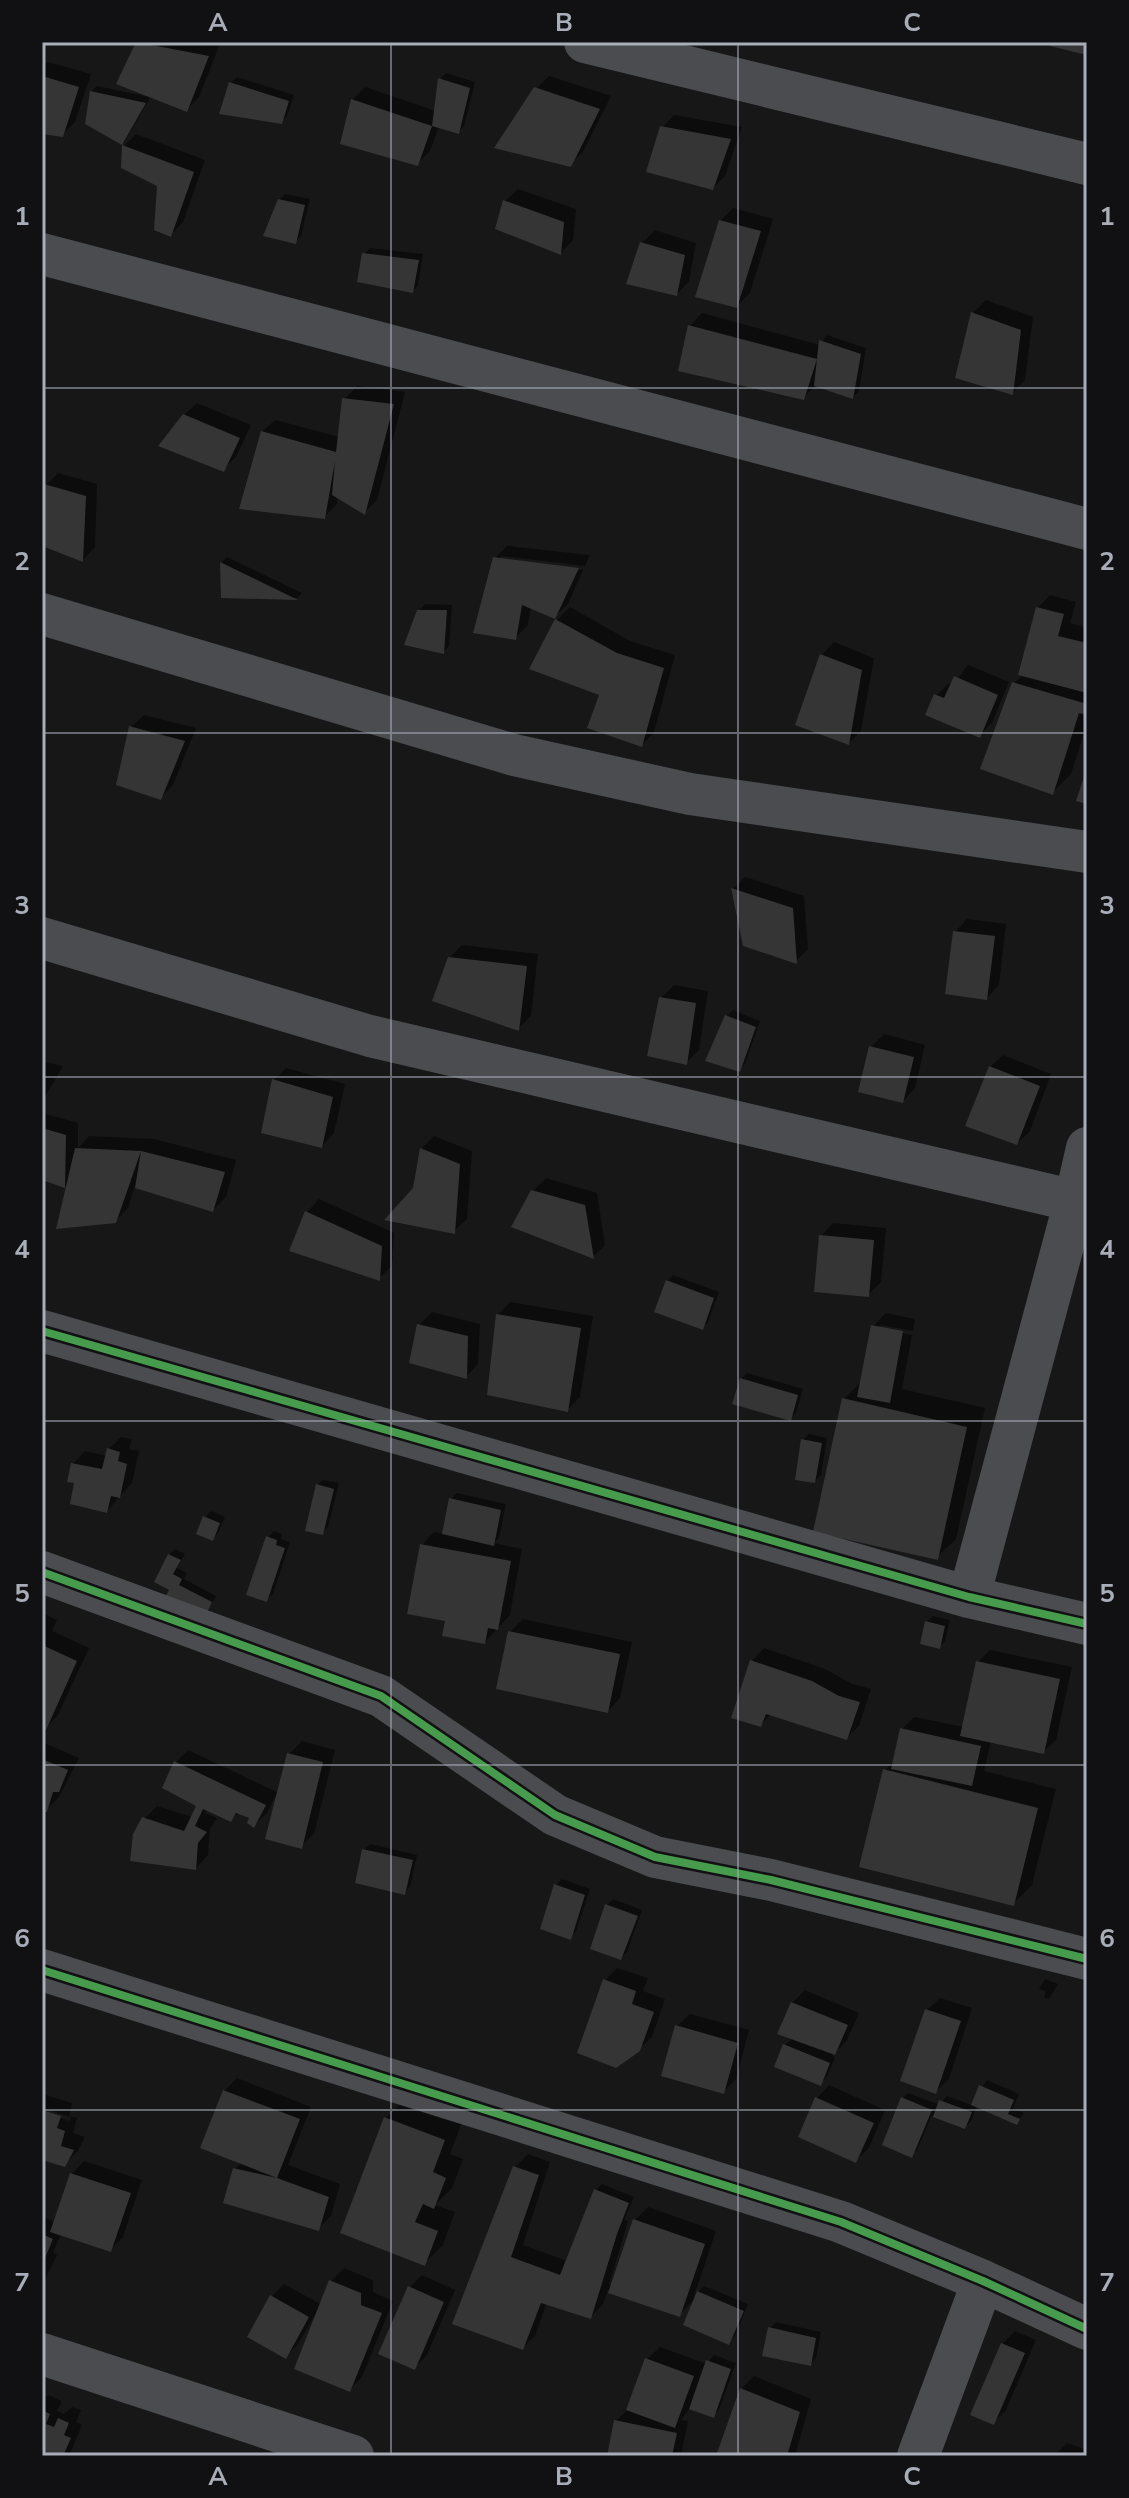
<svg xmlns="http://www.w3.org/2000/svg" width="1129" height="2498" viewBox="0 0 1129 2498" font-family="'Nunito Sans',sans-serif">
	<rect width="100%" height="100%" fill="#171717"/>
	<path fill="#0007" d="M210,42L220,44L199,97L186,110L151,96L124,143L91,92L97,86L149,97L139,42Z
		M48,62L91,74L75,122L62,135L42,132V68Z
		M446,73L475,82L464,126L458,132L439,126L430,151L417,164L352,100L365,87L436,111L440,79Z
		M549,76L611,96L583,152L570,164L536,89Z
		M237,77L294,95L287,116L281,122L231,83Z
		M674,115L742,127L725,176L713,188L662,128Z
		M136,134L205,160L183,222L171,235L159,185L124,146Z
		M518,189L576,209L573,240L561,253L505,201Z
		M285,194L310,199L301,236L295,242L279,200Z
		M733,208L773,219L750,293L737,306L720,221Z
		M655,230L696,243L689,281L677,294L642,243Z
		M370,248L423,254L418,285L413,291L364,254Z
		M986,300L1033,317L1025,380L1012,393L957,376L973,313Z
		M702,313L820,345L827,335L866,348L859,391L853,397L816,385L803,398L690,326Z
		M357,386L405,392L377,500L364,513L338,497L337,504L324,517L262,432L275,420L340,437L344,399Z
		M197,403L251,425L236,457L223,469L184,415Z
		M58,473L97,484L95,547L83,560L46,485Z
		M507,546L590,555L585,566L501,556V560L583,570L568,604L555,616L531,606L528,625L515,638L495,558Z
		M227,557L302,593L297,598L223,596L222,562Z
		M1050,595L1076,602L1070,623L1087,628V723L1071,774L1052,793L1014,683L1023,675L1038,608Z
		M425,604L452,605L449,646L443,652L419,611Z
		M570,607L630,641L675,655L654,732L642,745L602,694L532,668L557,620Z
		M834,642L874,658L861,731L849,743L822,655Z
		M968,665L1009,682L992,723L979,736L936,696L949,683L953,685Z
		M144,715L196,728L173,785L160,798L131,727Z
		M745,877L804,896L808,949L796,961L733,889Z
		M967,919L1006,924L999,985L987,998L955,932Z
		M462,945L538,954L531,1016L518,1029L449,958Z
		M674,985L708,991L699,1050L686,1063L661,998Z
		M733,1010L760,1021L745,1064L739,1070L727,1016Z
		M884,1034L925,1045L915,1088L903,1101L871,1047Z
		M1003,1055L1051,1074L1030,1131L1017,1143L990,1067Z
		M42,1061L63,1066L42,1102Z
		M286,1068L345,1084L334,1133L322,1146L274,1080Z
		M42,1113L78,1123V1148L89,1136L154,1139L236,1160L226,1197L213,1210L135,1186L128,1208L115,1221L68,1187L42,1178Z
		M434,1136L472,1151L467,1219L454,1231L414,1188L421,1149Z
		M546,1178L597,1193L605,1245L593,1257L533,1191Z
		M319,1199L394,1233L392,1266L379,1278L307,1212Z
		M833,1223L886,1228L881,1282L868,1295L821,1236Z
		M673,1275L719,1292L708,1322L702,1328L667,1281Z
		M510,1302L593,1316L580,1397L567,1410L498,1315Z
		M432,1312L480,1324L478,1364L466,1377L419,1325Z
		M886,1313L915,1319L913,1331L880,1325V1329L912,1335L902,1389L985,1408L956,1539L937,1557L844,1399L862,1381L873,1326Z
		M747,1373L803,1389L796,1413L790,1419L741,1379Z
		M809,1434L827,1438L821,1475L815,1481L803,1440Z
		M121,1437L132,1439L129,1449L139,1451L132,1483L107,1511L77,1481L73,1464L85,1451L107,1456L109,1449Z
		M323,1480L339,1483L328,1527L322,1533L317,1485Z
		M457,1493L506,1504L499,1538L494,1543L522,1549L510,1615L485,1642L447,1619L422,1545L434,1532L444,1534L451,1499Z
		M211,1511L225,1517L218,1533L212,1539L205,1517Z
		M274,1531L282,1534L281,1539L290,1542L273,1594L267,1600L268,1537Z
		M175,1549L185,1554L177,1568L187,1573L184,1579L216,1596L204,1616L171,1589L169,1555Z
		M42,1613L57,1620L52,1631L89,1648L58,1715L46,1728L42,1726Z
		M933,1616L950,1620L945,1641L939,1647L927,1622Z
		M523,1619L632,1642L620,1698L608,1711L510,1632Z
		M764,1648L825,1669L852,1684L871,1689L859,1726L846,1738L771,1714L761,1725L752,1661Z
		M990,1650L1072,1667L1056,1740L1043,1752L991,1741L984,1771L1056,1789L1032,1885L1013,1904L861,1866L885,1770L895,1760L902,1729L914,1717L964,1727L978,1662Z
		M302,1741L335,1750L314,1834L301,1846L277,1793L267,1813L254,1825L252,1817L239,1812L231,1820L208,1809L205,1813L217,1818L210,1829L208,1855L196,1868L144,1819L157,1806L192,1817L198,1805L176,1762L188,1750L279,1793L289,1754Z
		M42,1742L79,1758L59,1797L46,1810H42Z
		M370,1844L417,1855L410,1887L404,1893L364,1850Z
		M562,1879L590,1889L576,1931L570,1937L556,1885Z
		M613,1899L642,1910L627,1952L621,1958L592,1948L607,1905Z
		M617,1968L648,1978L643,1991L665,1999L652,2037L638,2050L605,1980Z
		M1045,1979L1058,1984L1049,1999L1044,1997L1046,1991L1039,1989Z
		M805,1990L859,2013L847,2040L832,2056L835,2057L827,2077L821,2083L785,2045L793,2038L792,2003Z
		M940,1998L972,2008L949,2079L936,2091L927,2010Z
		M690,2014L749,2030L736,2079L723,2092L677,2026Z
		M237,2078L311,2107L288,2165L340,2184L331,2216L318,2229L235,2169L242,2162L224,2091Z
		M987,2080L1019,2094L1013,2108L1024,2113L1022,2116L1016,2122L977,2106L971,2121L965,2127L932,2115L917,2150L911,2156L902,2099L908,2093L940,2105L947,2096L971,2105Z
		M829,2085L885,2110L869,2148L856,2160L817,2098Z
		M42,2094L72,2103L69,2116L77,2118L73,2133L85,2137L77,2152L64,2164L42,2157V2112L70,2121L71,2117L42,2108Z
		M405,2100L462,2122L450,2154L463,2159L452,2188L435,2205L455,2212L443,2245L424,2264L386,2118Z
		M528,2154L550,2162L523,2245L567,2261L596,2190L602,2184L634,2197L624,2220L628,2221L609,2285L613,2286L635,2220L648,2207L716,2231L694,2296L704,2286L748,2304L735,2336L729,2342L695,2299L679,2315L608,2290L603,2304L591,2317L547,2303L535,2336L522,2348L454,2323L515,2167Z
		M84,2161L142,2180L123,2237L110,2250L61,2234L53,2253L57,2255L42,2286V2217L55,2222L72,2174Z
		M344,2268L373,2280V2292L393,2301L362,2377L350,2389L317,2316L315,2315L298,2344L286,2356L272,2296L284,2284L322,2305L331,2281Z
		M422,2275L455,2290L427,2355L414,2368L409,2288Z
		M776,2322L821,2332L816,2358L810,2364L770,2328Z
		M1015,2331L1036,2340L1006,2410L993,2423L1002,2344Z
		M660,2347L707,2364L714,2355L736,2363L719,2410L713,2416L690,2408L681,2420L688,2421L681,2456H609L616,2421L629,2408L647,2359Z
		M754,2376L811,2399L795,2456H718L741,2389Z
		M48,2395L62,2401L57,2411L64,2414L72,2407L81,2410L76,2422L82,2425L69,2456H42V2401Z
		M1067,2443L1087,2450V2456H1054Z"/>
	<path fill="#353536" d="M136,42L209,56L187,112L116,84Z
		M1051,42H1087V55L1050,46Z
		M42,76L79,87L63,137L42,134Z
		M438,78L470,88L459,134L432,126Z
		M229,82L289,101L282,124L219,114Z
		M534,87L600,109L571,167L494,148Z
		M90,91L146,103L122,145L194,172L171,237L154,230L157,186L121,168L122,145L85,124Z
		M351,99L432,126L418,166L340,144Z
		M660,126L731,139L713,190L646,172Z
		M278,199L305,205L296,244L263,236Z
		M503,200L564,222L561,255L495,229Z
		M719,220L761,231L737,308L695,297Z
		M640,242L685,255L677,296L626,284Z
		M362,253L419,260L413,293L357,282Z
		M971,312L1021,330L1013,395L955,378Z
		M688,325L817,359L804,400L678,371Z
		M819,340L861,354L853,399L814,386Z
		M342,398L394,404L365,515L332,495L335,461L325,519L239,509L261,431L336,452Z
		M183,414L240,438L224,472L158,446Z
		M44,484L86,496L83,562L42,546Z
		M493,557L579,568L555,619L522,605L516,640L473,633Z
		M220,562L298,600L221,598Z
		M1036,607L1064,614L1058,636L1087,643V693L1018,675Z
		M417,610H447L444,654L404,645Z
		M555,619L617,653L664,668L642,747L587,728L599,695L529,669Z
		M820,654L862,670L849,745L795,725Z
		M954,676L998,695L980,738L925,715L934,694L944,698Z
		M1012,682L1087,704V715L1079,713L1053,795L980,769Z
		M129,726L185,741L161,800L116,785Z
		M1087,768V804L1076,801Z
		M731,888L793,908L797,964L743,946Z
		M953,931L995,936L987,1000L945,994Z
		M448,957L527,966L519,1031L432,1001Z
		M659,997L696,1003L687,1065L647,1056Z
		M725,1015L756,1027L740,1072L705,1061Z
		M869,1046L914,1057L903,1103L858,1092Z
		M989,1066L1040,1086L1017,1145L965,1126Z
		M272,1079L333,1097L322,1148L261,1133Z
		M42,1128L66,1135L65,1188L42,1180Z
		M75,1148L141,1151L116,1223L56,1229Z
		M420,1148L460,1164L455,1234L384,1220L413,1188Z
		M141,1151L225,1172L213,1212L135,1188Z
		M531,1190L585,1205L594,1259L511,1227Z
		M305,1211L382,1246L380,1281L289,1251Z
		M819,1235L874,1240L869,1297L814,1292Z
		M666,1280L714,1298L703,1330L654,1312Z
		M496,1314L581,1328L568,1412L487,1395Z
		M417,1324L468,1336L467,1379L409,1363Z
		M871,1325L903,1331L890,1403L857,1397Z
		M740,1378L798,1395L791,1421L732,1404Z
		M842,1398L967,1427L938,1560L813,1532Z
		M801,1439L822,1443L815,1483L795,1480Z
		M107,1448L120,1452L118,1461L127,1464L120,1498L111,1496L107,1513L70,1504L74,1483L67,1482L71,1463L102,1469Z
		M316,1484L334,1489L323,1535L305,1531Z
		M449,1498L501,1510L494,1546L442,1534Z
		M203,1516L220,1523L213,1541L196,1534Z
		M266,1536L277,1540L276,1545L285,1548L267,1602L246,1595Z
		M420,1544L511,1561L498,1630L488,1628L485,1644L442,1636L445,1621L407,1614Z
		M168,1554L181,1560L173,1574L182,1579L179,1585L212,1602L204,1619L164,1599L169,1590L154,1582Z
		M925,1621L945,1626L940,1649L920,1644Z
		M508,1631L620,1654L608,1713L496,1689Z
		M42,1645L77,1661L46,1730L42,1728Z
		M750,1660L812,1681L839,1696L860,1702L847,1740L766,1714L761,1727L731,1718Z
		M976,1661L1060,1679L1044,1754L960,1736Z
		M900,1728L981,1746L972,1786L891,1769Z
		M287,1753L323,1762L302,1849L265,1839Z
		M42,1759L68,1770L59,1792H53L47,1812H42Z
		M174,1761L266,1805L254,1828L247,1823L249,1818L236,1813L231,1822L203,1809L195,1826L207,1832L198,1843L196,1870L130,1861L133,1834L142,1817L184,1831L196,1806L162,1788Z
		M883,1769L1038,1808L1014,1906L859,1867Z
		M362,1849L413,1860L405,1895L355,1883Z
		M554,1884L585,1895L571,1940L540,1929Z
		M605,1904L638,1916L621,1960L590,1949Z
		M603,1979L636,1991L632,2004L654,2012L640,2051L616,2068L577,2053Z
		M791,2002L848,2025L835,2055L777,2034Z
		M925,2009L961,2021L936,2094L900,2081Z
		M675,2025L738,2043L724,2094L661,2076Z
		M783,2044L830,2063L821,2086L774,2067Z
		M979,2085L1014,2100L1008,2114L1020,2119L1017,2125L971,2105Z
		M223,2090L300,2119L277,2178L329,2197L319,2231L223,2203L233,2168L277,2178L200,2148Z
		M815,2097L874,2123L856,2163L798,2137Z
		M901,2097L932,2110L912,2158L882,2145Z
		M939,2100L972,2112L965,2129L933,2117Z
		M42,2110L61,2116L57,2128L65,2131L61,2146L74,2150L65,2167L42,2160Z
		M384,2117L445,2140L433,2172L446,2178L434,2209L423,2204L415,2222L438,2231L425,2266L340,2233Z
		M513,2166L539,2175L511,2257L560,2275L594,2189L629,2203L617,2234L591,2319L541,2303L523,2350L452,2324Z
		M70,2173L131,2193L111,2252L50,2232Z
		M633,2219L705,2244L680,2317L608,2293Z
		M42,2234L53,2239L42,2265Z
		M329,2280L361,2293V2305L382,2313L350,2392L294,2369Z
		M408,2286L444,2302L415,2370L378,2354Z
		M697,2291L744,2311L729,2345L683,2325Z
		M270,2295L309,2317L286,2359L247,2337Z
		M768,2327L816,2338L811,2366L762,2356Z
		M1001,2343L1025,2353L994,2425L970,2415Z
		M645,2358L694,2376L675,2428L626,2410Z
		M706,2360L731,2369L714,2418L689,2409Z
		M740,2388L800,2412L787,2456H716Z
		M42,2410L50,2414L46,2424L54,2427L58,2418L69,2423L64,2435L71,2438L63,2456H42Z
		M614,2420L677,2433L672,2456H607Z"/>
	<g fill="none" stroke-linecap="round" stroke-linejoin="round">
		<path stroke="#4b4c50" stroke-width="42" d="M585,42L1087,164
			M42,254L1087,529
			M42,614L514,755L690,794L1087,852
			M42,938L370,1036L1075,1201
			M42,1331L969,1597L1087,1624
			M42,1572L381,1696L555,1815L655,1857L771,1880L1087,1959
			M969,1597L1075,1201L1087,1148
			M42,1970L841,2222L983,2281L1087,2329
			M42,2354L353,2456
			M918,2456L983,2281"/>
		<defs>
			<path id="cycleway" d="M42,1331L969,1597L1087,1624
				M42,1572L381,1696L555,1815L655,1857L771,1880L1087,1959
				M42,1970L841,2222L983,2281L1087,2329"/>
		</defs>
		<use href="#cycleway" stroke="#111113" stroke-width="13"/>
		<use href="#cycleway" stroke="#469c4c" stroke-width="8"/>
	</g>
	<path fill="none" stroke="#a8adb8" stroke-width="2" stroke-opacity="0.55" d="M391,42V2456M738,42V2456M42,388H1087M42,733H1087M42,1077H1087M42,1421H1087M42,1765H1087M42,2110H1087"/>
	<rect width="1129" height="2498" fill="none" stroke="#111113" stroke-width="88"/>
	<rect x="44" y="44" width="1041" height="2410" fill="none" stroke="#a8adb8" stroke-width="3"/>
	<g font-size="26" text-anchor="middle" font-weight="bold" fill="#a8adb8">
		<text x="218" y="31">A</text>
		<text x="564" y="31">B</text>
		<text x="912" y="31">C</text>
		<text x="22" y="225">1</text>
		<text x="1107" y="225">1</text>
		<text x="22" y="570">2</text>
		<text x="1107" y="570">2</text>
		<text x="22" y="914">3</text>
		<text x="1107" y="914">3</text>
		<text x="22" y="1258">4</text>
		<text x="1107" y="1258">4</text>
		<text x="22" y="1602">5</text>
		<text x="1107" y="1602">5</text>
		<text x="22" y="1947">6</text>
		<text x="1107" y="1947">6</text>
		<text x="22" y="2291">7</text>
		<text x="1107" y="2291">7</text>
		<text x="218" y="2485">A</text>
		<text x="564" y="2485">B</text>
		<text x="912" y="2485">C</text>
	</g>
</svg>
